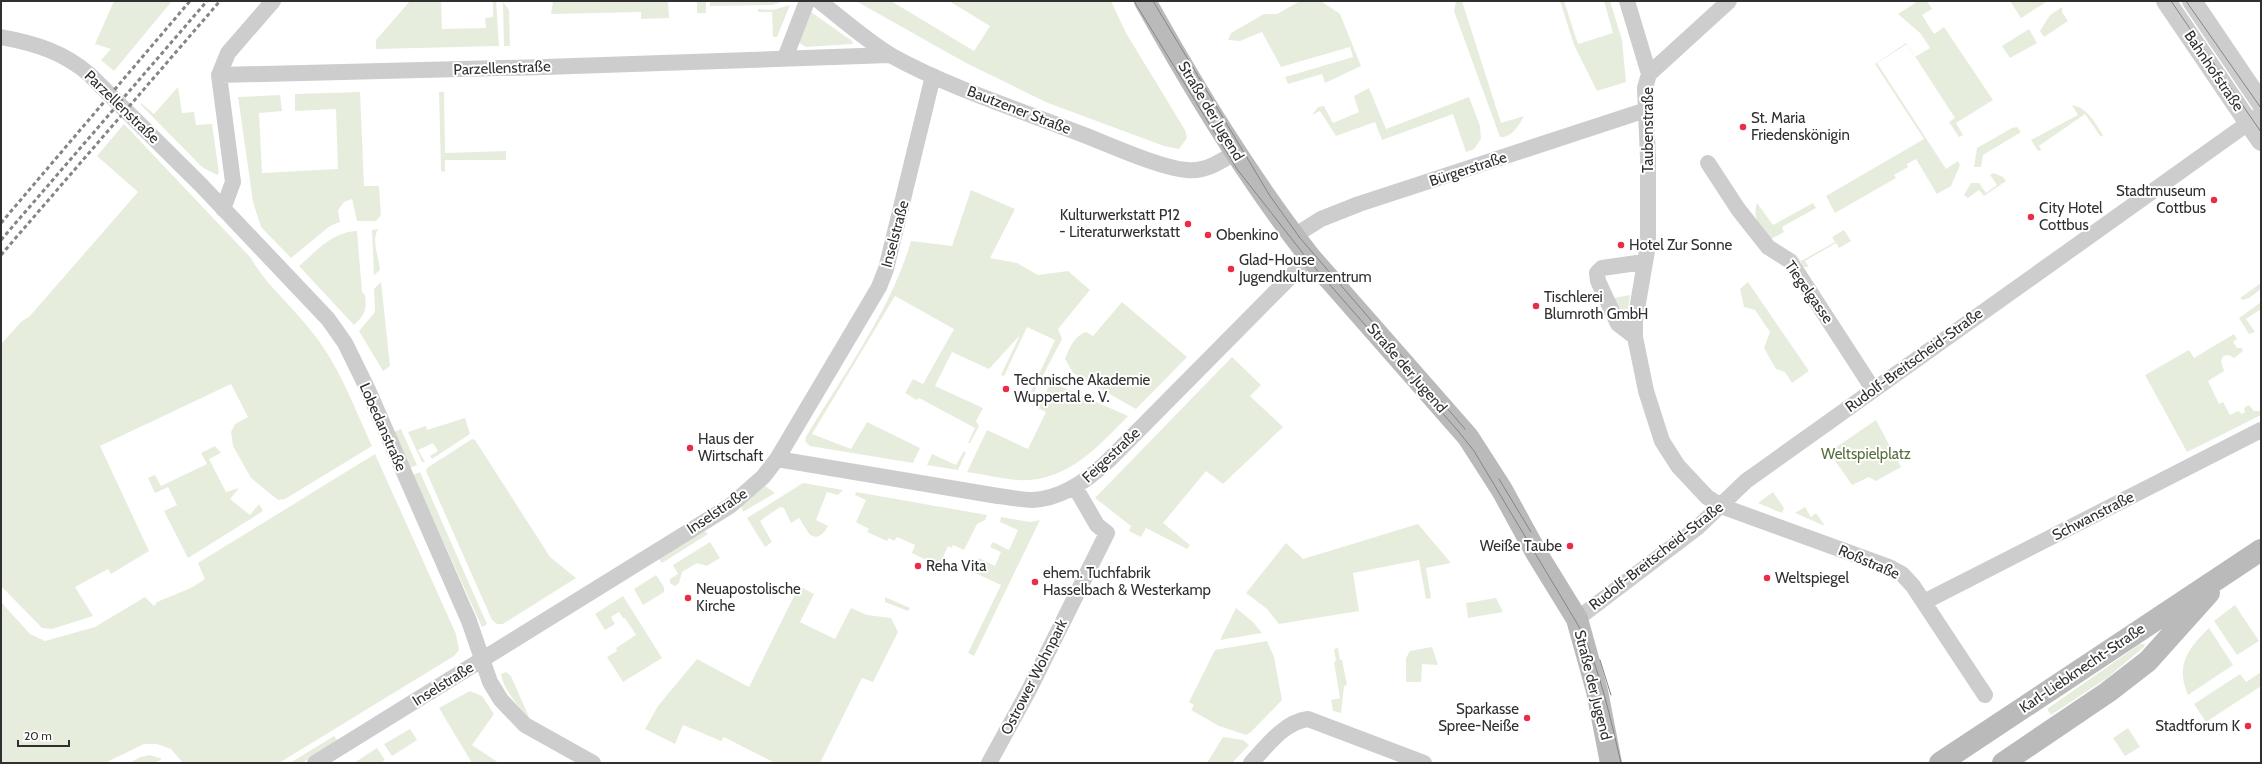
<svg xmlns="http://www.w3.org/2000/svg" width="2262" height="764" viewBox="0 0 2262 764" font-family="Cabin,sans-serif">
	<rect width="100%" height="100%" fill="#fff"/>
	<path fill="#e7eddd" d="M114,1H172L114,71L101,60L111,49L95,44Z
		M410,1H441L442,29L486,28L485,18L493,17V2L485,1H496L499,46L376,49V40Z
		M553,1H668L669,18L641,19V12L551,14Z
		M697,1H706V13H697Z
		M710,1H784L772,5L710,6Z
		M856,1H891L974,51L990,26L949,1H1111L1126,33L1185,130L1187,138L1179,149L1164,146L1048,103L966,63Z
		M1300,1H1321L1340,14L1361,66L1325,83L1322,74L1288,84L1285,77L1353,57L1350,47L1281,67L1262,32L1240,41L1228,40L1231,33L1264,14H1277Z
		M1456,1H1462L1501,123L1524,116C1519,125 1512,138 1500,137L1454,11Z
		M1560,1H1564L1578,44L1613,33L1604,1H1610L1622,40L1626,82L1597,91L1574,45Z
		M1918,1H1927L1932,9L1922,15L1934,34L1944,27L1993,100L1956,123L1963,135L1959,137L1949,122L1955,118L1907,44L1877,63L1946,169L1958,161L1960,165L1951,186L1937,194L1916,159L1907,164L1908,167L1894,175L1896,178L1835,213L1826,196L1924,139L1875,64L1906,43L1915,57L1930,48L1921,34L1898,14Z
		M2010,1H2048L2021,18Z
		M503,2L509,10L510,46H504Z
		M790,5L777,37H773L772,12H758V9L773,10Z
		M2062,7V12L2068,21L2044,37L2040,31L2050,15Z
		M811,12L852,41L853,44L806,47L798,42Z
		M2029,29L2037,43L2010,58L2002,46Z
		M178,87L182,113L194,112L196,125L212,124L219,173L217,175L202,167L141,105V103L154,114Z
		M1369,88L1386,129L1469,97L1480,126L1481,139L1474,149L1466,152L1453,114L1382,140L1375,122L1336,136L1320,111L1312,115L1318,107L1324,106L1333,123L1359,112L1354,96Z
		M360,92L364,186H379L381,215L376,221H357L352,199L344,202L338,210L340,222L330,226L291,258L261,227L253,202L238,97L280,95L282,111L259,113L262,173L338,169L336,109L295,111V94Z
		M439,92H444L445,153L506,151V160H445V172L441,171Z
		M2072,105C2088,108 2095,123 2103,135L2101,137L2085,114L2039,146L2041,150L2038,151L2031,140L2078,115Z
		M124,124L250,257C267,286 292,306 312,332C339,365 354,407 372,446L285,499L278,500L251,478L233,446L231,432L235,424L248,417L231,384L100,446L149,551L111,574L108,569L75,587L93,616L52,629L42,628L1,586V344L22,321L29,317L138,192L97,156Z
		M2017,127L2021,132L1983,155L1981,167H1974L1977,148L2012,128Z
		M1994,173L2003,177L2006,181L1984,196L1979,190L1968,198L1964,195L1971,183H1979L1986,193L1997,185L1990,175Z
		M971,190L1015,209L990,258L1017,263L1038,275L1068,271L1090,290L1058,329L1062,339L1028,404L1026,402L1055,340L1027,327L1004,376L1001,375L1020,335L989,369L952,352L935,386L983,408L976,421L979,426L970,443H968L975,428L919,398L917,400L905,393L913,379L923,384L954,329L895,296L812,434L851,449L867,422L920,448L913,463L810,446L805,441L806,437C843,375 891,310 911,241L952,246Z
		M1757,203L1773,225L1813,203L1816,208L1782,227L1784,232L1769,240C1760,227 1752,219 1757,203Z
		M378,229C371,242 379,256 380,270L374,275L372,230Z
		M1844,230L1851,241L1839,248L1836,243L1805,261L1809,267H1804L1794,252L1801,261L1835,242L1832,237Z
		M357,231L362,292L365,295C367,310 365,315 354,325L299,266C318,250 332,232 357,231Z
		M381,282L390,366L383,371L359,331L375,312L374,289Z
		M1748,282L1809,371L1792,383L1785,372L1776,369L1764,348L1770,332L1755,310L1744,307L1740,289Z
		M2261,283V289L2249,298L2243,300L2240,298Z
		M1630,295L1627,316L1622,317L1614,298Z
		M1122,302L1187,357L1136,409L1073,373L1065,359C1069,348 1075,335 1086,332L1093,336Z
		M2261,302V309L2246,319L2255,332L2249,334L2239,318Z
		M2234,334L2237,339L2233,342L2237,348H2242L2243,351L2234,358L2229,355L2223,356L2221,361L2224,371L2208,381L2219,404L2223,402L2230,415L2238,411L2242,414L2245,412L2244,408L2249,405L2254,411H2261V415L2187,452L2145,375L2189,350L2194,358Z
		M1232,357L1261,385L1250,396L1283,427L1223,484L1206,471L1163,523L1190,545L1187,549L1146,528L1141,537L1129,531L1131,526L1095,498Z
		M1051,382L1128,416C1098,447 1066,483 1018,480C1002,479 984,474 967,472L987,430L1028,449L1046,412L1038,408Z
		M465,418L470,434L432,459L430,456L438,451L433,443L418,450L425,462H422L408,432L426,426L427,430Z
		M1876,420L1901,467L1876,481L1869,477L1852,485L1829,452Z
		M401,429L417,465L410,468L394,432Z
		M472,439L475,440L550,557L576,578L503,624H497L492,620L426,471L427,468Z
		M215,446L221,453L209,459L226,492L239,488L230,499L250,515L259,504L263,511L188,558L164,511L177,505L168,487L155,493L148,478L155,475L161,486L207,464L201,453Z
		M964,451L966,452L958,470L927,465L932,454L956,465Z
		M375,454L456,634L459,650L454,656L279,763H183L171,749L157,744H144L105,763H1V602L30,634L45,641L95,627L145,597L154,606L157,602L191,588L205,579L198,563Z
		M420,472L487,624L482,627L413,475Z
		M803,483L843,490L838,495L827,492L816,520L828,526C825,532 822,535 816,537L810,535L799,518L791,523L784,508L780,507L760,521L772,542L765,547L747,518Z
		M765,486L775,493L743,512L741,506Z
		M856,492L987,515L985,520L977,524L964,550L953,545L952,548L948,546L940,564L933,561L932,563L912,553L915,545L897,537L894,541L889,538L887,541L867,532L869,529L856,522L866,500L855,495Z
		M1773,492L1784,508L1782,513L1758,503Z
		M1805,507L1811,517L1816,513L1825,526L1795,513Z
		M1001,517L1030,522L1040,520L974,656L968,653L1001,585L973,572L979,558L995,566L1001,552L990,547L993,542L1009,550L1018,530L1000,522Z
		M1418,524L1451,563L1426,568L1431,598L1426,599L1419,560L1353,573L1359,611L1279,624L1267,609L1246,593L1286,543L1303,559Z
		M703,530L708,534L662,563L658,558Z
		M710,542L720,558L707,566L697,563L682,572L679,583L675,586L670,583V579L678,574L673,565Z
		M656,575L664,587V592L643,605L634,589Z
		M799,586L814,594L800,622L835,639L851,608L867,615L891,618L898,632L873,682L862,678L820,763H775L724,737L721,741L683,725L675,744L645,729L658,706L697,659L749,687Z
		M623,596L662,658L623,682L607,657L617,651L616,648L636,635L625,618H623L619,612L611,617L615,624L605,630L595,614Z
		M885,597L910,608L908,611L885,602Z
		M1496,598L1503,612L1468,618L1466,603Z
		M2235,605L2259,641L2237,655L2214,621Z
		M1236,608L1253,622L1262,633L1220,640Z
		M2209,628L2233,665L2188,695C2175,665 2188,649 2209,628Z
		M1267,641L1274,657L1282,700L1251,732L1246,735L1219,726L1191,710L1194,705L1189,702L1215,650Z
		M2140,644H2145L2144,647L2107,678L2051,715L2047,709Z
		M1432,647L1438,665L1422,664L1421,682H1406V658L1410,651Z
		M1338,648L1340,660H1342L1347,685L1344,686L1341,713L1333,711L1331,700L1340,698L1334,662L1336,661L1334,649Z
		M506,672L511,676L529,717C518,706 504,691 501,674Z
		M2261,672V686L2206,722L2194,704L2240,674L2246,682Z
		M470,691L482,696L494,714L472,745L499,763H472L439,708Z
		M2128,728L2140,747L2125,756L2113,738Z
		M410,729L417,740L392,756L384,744Z
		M334,736L338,741L302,763H290Z
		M1223,737L1243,740L1249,745L1232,763H1207Z
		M377,748L385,760L380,763H354Z
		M150,755L162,759L155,763H130L140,757Z"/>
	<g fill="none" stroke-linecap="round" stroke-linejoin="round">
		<path stroke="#cdcdcd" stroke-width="16" d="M819,1C841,18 868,42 892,56C952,89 1020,110 1084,135C1110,145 1160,168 1187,170C1205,172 1220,162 1234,153
			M1627,1L1649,74L1645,88L1648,158V245L1635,321V337L1646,391L1662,441L1678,466L1707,497L1721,506L1889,567L1902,574L1913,586L1985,695
			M1,37C34,43 64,52 90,75L201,185L328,319L345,343L368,390L469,621L490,682L501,700L525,725L593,763
			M785,58L807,1
			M1649,74L1729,1
			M219,75L545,67L890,55
			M219,75L233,182L223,209
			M219,75L228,53L273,1
			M1708,163L1738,209L1768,247L1790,261L1873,389
			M1294,236L1321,219L1359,204L1646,110
			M1635,337L1618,324L1598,281L1597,273L1602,268L1644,262
			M777,459L998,496C1009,497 1021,500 1032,500C1062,499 1088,480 1109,460L1310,257
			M1924,602L2261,430
			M1577,619L1697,528L1746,481L2261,114
			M315,763L730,506L763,477L777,459L879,287L886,269L933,76
			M989,763L1029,690L1107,533L1097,525L1075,487
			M1251,763C1267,746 1284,722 1308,719L1424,763"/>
		<path stroke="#cdcdcd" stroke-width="20" d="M2166,1L2261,141
			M2192,1L2261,103"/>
		<path stroke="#bababa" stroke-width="22" d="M1145,1C1195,90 1247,176 1310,257L1468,437L1502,490L1537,554L1577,619L1597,691L1611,763
			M1940,763L2261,550
			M2003,763L2108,692L2148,661L2209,593"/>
		<path stroke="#858585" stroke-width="1" d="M1134,1L1237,169L1309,261L1459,432L1474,451L1581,630C1601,673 1610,717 1621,763
			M1153,1L1270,196L1300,238L1465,429
			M2171,1L2261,132
			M2186,1L2261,108
			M1499,479L1531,532
			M1600,660L1611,695"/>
		<path stroke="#858585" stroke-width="3" stroke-dasharray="4 3" stroke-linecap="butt" d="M1,223L190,1
			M1,240L207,1
			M1,255L220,1"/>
	</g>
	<g fill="#ec2c47" stroke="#fff" stroke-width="1.5">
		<circle cx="1743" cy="127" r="4"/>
		<circle cx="2214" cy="200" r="4"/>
		<circle cx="2031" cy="217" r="4"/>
		<circle cx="1188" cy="224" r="4"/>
		<circle cx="1208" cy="235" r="4"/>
		<circle cx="1621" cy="245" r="4"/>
		<circle cx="1231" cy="269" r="4"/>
		<circle cx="1536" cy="306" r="4"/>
		<circle cx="1006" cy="389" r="4"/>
		<circle cx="690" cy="448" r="4"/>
		<circle cx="1570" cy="546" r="4"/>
		<circle cx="918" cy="566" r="4"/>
		<circle cx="1767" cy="578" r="4"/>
		<circle cx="1035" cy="582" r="4"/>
		<circle cx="688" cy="598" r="4"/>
		<circle cx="1527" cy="718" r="4"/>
		<circle cx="2248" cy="726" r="4"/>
	</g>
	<g text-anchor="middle" stroke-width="4" stroke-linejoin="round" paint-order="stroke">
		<g font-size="15" fill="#303030" stroke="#fff">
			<text transform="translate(502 68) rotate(-2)" y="5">Parzellenstraße</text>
			<text transform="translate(2214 71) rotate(56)" y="5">Bahnhofstraße</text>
			<text transform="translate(122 107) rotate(44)" y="5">Parzellenstraße</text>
			<text transform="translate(1019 110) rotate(21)" y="5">Bautzener Straße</text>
			<text transform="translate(1211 111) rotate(59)" y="5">Straße der Jugend</text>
			<text transform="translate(1648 130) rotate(-90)" y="5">Taubenstraße</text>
			<text transform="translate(1468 169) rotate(-18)" y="5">Bürgerstraße</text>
			<text transform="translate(895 234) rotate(-75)" y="5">Inselstraße</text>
			<text transform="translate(1809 292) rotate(55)" y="5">Tiegelgasse</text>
			<text transform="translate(1914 360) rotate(-36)" y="5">Rudolf-Breitscheid-Straße</text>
			<text transform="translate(1407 368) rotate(49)" y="5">Straße der Jugend</text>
			<text transform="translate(383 427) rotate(66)" y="5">Lobedanstraße</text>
			<text transform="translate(1111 455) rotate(-43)" y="5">Feigestraße</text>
			<text transform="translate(717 511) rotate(-34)" y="5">Inselstraße</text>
			<text transform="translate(2093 516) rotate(-27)" y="5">Schwanstraße</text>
			<text transform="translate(1656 556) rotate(-38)" y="5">Rudolf-Breitscheid-Straße</text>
			<text transform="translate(1869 562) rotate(23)" y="5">Roßstraße</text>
			<text transform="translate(2082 668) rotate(-34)" y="5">Karl-Liebknecht-Straße</text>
			<text transform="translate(1034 677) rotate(-63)" y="5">Ostrower Wohnpark</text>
			<text transform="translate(443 684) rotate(-32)" y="5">Inselstraße</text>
			<text transform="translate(1593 685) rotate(76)" y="5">Straße der Jugend</text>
		</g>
		<g font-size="15" fill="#303030" stroke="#fff" text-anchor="start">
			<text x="1751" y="123">St. Maria<tspan x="1751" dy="17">Friedenskönigin</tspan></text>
			<text x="2206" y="196" text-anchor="end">Stadtmuseum<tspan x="2206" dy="17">Cottbus</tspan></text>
			<text x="2039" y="213">City Hotel<tspan x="2039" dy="17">Cottbus</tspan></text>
			<text x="1180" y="220" text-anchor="end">Kulturwerkstatt P12<tspan x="1180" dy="17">- Literaturwerkstatt</tspan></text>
			<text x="1216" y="240">Obenkino</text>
			<text x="1629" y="250">Hotel Zur Sonne</text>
			<text x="1239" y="265">Glad-House<tspan x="1239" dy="17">Jugendkulturzentrum</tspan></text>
			<text x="1544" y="302">Tischlerei<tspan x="1544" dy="17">Blumroth GmbH</tspan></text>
			<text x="1014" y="385">Technische Akademie<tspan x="1014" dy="17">Wuppertal e. V.</tspan></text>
			<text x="698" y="444">Haus der<tspan x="698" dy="17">Wirtschaft</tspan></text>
			<text x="1562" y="551" text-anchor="end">Weiße Taube</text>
			<text x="926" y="571">Reha Vita</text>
			<text x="1043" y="578">ehem. Tuchfabrik<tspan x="1043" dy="17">Hasselbach &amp; Westerkamp</tspan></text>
			<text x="1775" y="583">Weltspiegel</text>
			<text x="696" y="594">Neuapostolische<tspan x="696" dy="17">Kirche</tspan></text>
			<text x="1519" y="714" text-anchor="end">Sparkasse<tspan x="1519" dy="17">Spree-Neiße</tspan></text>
			<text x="2240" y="731" text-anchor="end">Stadtforum K</text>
		</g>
		<g font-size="15" fill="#566e3b" stroke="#fff">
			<text x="1866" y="459">Weltspielplatz</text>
		</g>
	</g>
	<rect width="2262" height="764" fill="none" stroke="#303030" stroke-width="4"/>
	<path d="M18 740v6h51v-6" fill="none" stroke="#303030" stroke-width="2"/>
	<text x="24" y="740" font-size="12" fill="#303030" stroke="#ffffff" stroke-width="3" paint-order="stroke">20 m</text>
</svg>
